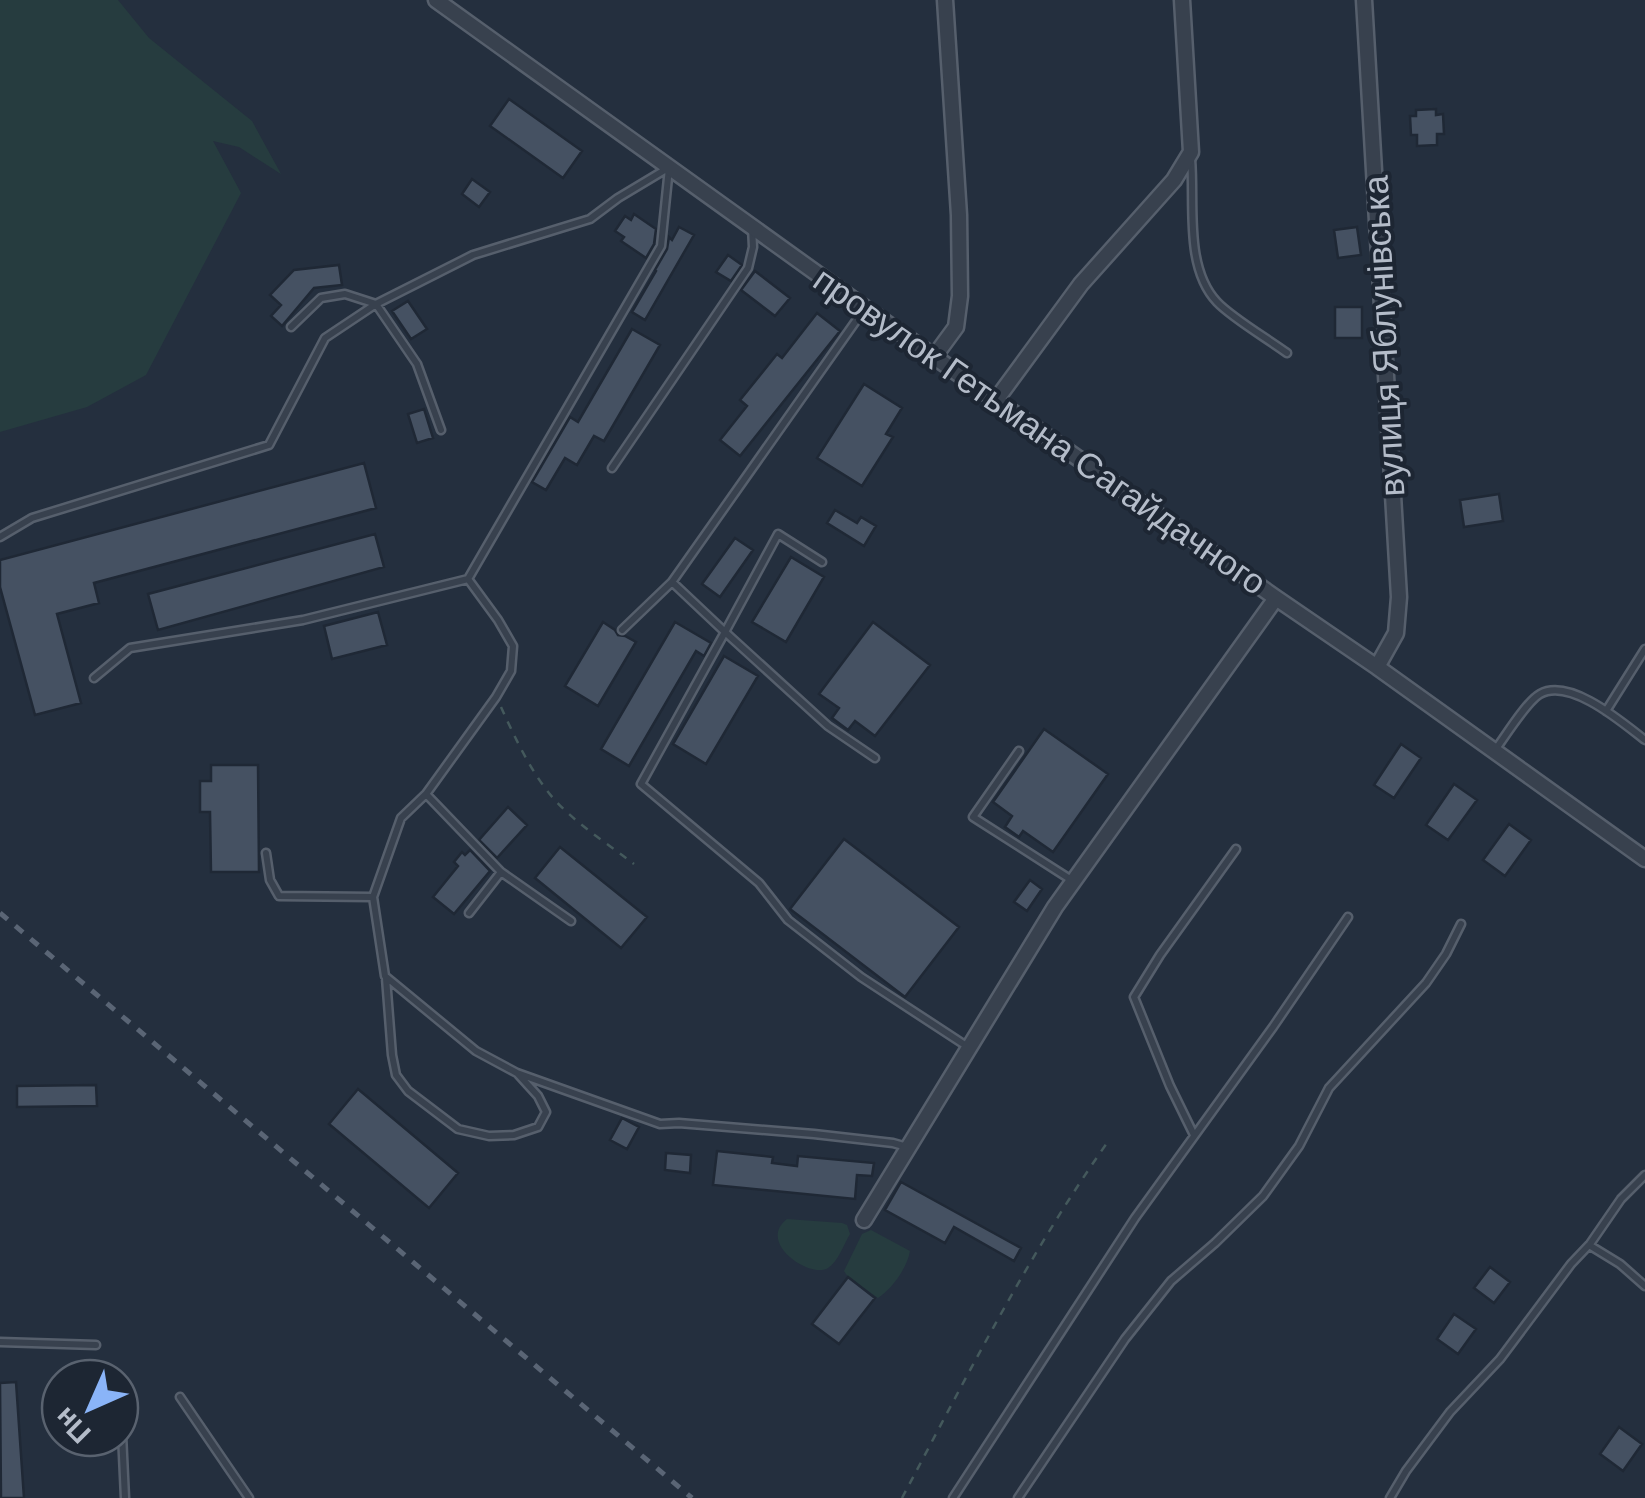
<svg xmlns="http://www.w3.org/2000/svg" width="1645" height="1498" viewBox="0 0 1645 1498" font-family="Helvetica,sans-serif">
	<rect width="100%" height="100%" fill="#242f3e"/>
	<path fill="#263c3f" d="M0,0H118L149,38L252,121L281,174L239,147L213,141L241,193L146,375L87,407L0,432Z
		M787,1219L842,1223L847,1225L850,1234C844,1244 838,1262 828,1268C811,1279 756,1243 787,1219Z
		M871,1230L910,1251C907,1268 892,1289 878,1298L848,1277L844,1271L862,1234Z"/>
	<path fill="#455162" stroke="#1f2835" stroke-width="2.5" d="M509,99L582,151L563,178L490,126Z
		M1436,109V115L1443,114L1444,134H1437V145L1417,146V135H1411L1410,116H1416V110Z
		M472,179L490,192L479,207L462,194Z
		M634,214L656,229L654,244L646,258L621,241L624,237L615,231L625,216L631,220Z
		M679,227L694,235L645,320L632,312L656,271L655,270L667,249L669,237L672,240Z
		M1357,227L1361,255L1338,258L1334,230Z
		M728,255L742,265L731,281L716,272Z
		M339,265L342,285L314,288L282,326L271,316L281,305L270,295L294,270Z
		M755,271L790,298L775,316L741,290Z
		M408,301L427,329L411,339L392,311Z
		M1335,307H1362V338H1335Z
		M817,313L840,331L740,456L720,440L747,406L740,400L777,354L782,358Z
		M632,329L660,345L604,441L594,436L577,465L565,458L546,490L532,482L570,417L578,422Z
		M864,384L902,408L886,434L893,437L862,486L817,458Z
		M424,409L433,438L417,443L408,414Z
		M364,463L376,508L94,583L99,603L57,614L81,703L35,715L0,587V560Z
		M1499,494L1503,521L1464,527L1460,500Z
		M835,510L857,523L861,517L876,526L864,546L827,523Z
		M375,534L384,567L158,630L148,594Z
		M735,538L753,550L720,597L702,584Z
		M791,557L824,577L786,642L752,622Z
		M378,612L387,645L332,659L324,626Z
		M603,622L615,630L618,635L625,636L636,642L598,706L565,686Z
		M675,622L711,643L704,656L696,651L629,766L601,749Z
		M873,622L930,665L875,736L855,721L848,730L832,718L839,708L819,694Z
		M724,656L758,676L706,764L673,744Z
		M1044,729L1108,774L1053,852L1023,831L1019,837L1005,827L1012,816L993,802Z
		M1401,744L1421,758L1394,798L1374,785Z
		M211,765H258L259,872H211L210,812H200V781H211Z
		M1454,784L1477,800L1448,840L1426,825Z
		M508,807L527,825L497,858L479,840Z
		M1509,824L1531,840L1505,876L1483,860Z
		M844,839L959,927L905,997L790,909Z
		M560,847L647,917L621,948L535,878Z
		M470,850L490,871L454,914L433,897L458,866L454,862L462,852L465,855Z
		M1030,880L1042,889L1027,911L1014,902Z
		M96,1085L97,1106L17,1107V1086Z
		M358,1089L458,1173L429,1208L329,1124Z
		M622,1118L639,1127L627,1149L610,1140Z
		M717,1151L773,1157L772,1163L797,1166L798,1156L874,1163L872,1176L857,1175L855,1199L713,1185Z
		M666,1153L691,1155L690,1173L665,1170Z
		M901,1182L1021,1248L1014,1261L954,1227L945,1243L885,1210Z
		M1490,1267L1510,1282L1494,1303L1474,1288Z
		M848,1277L875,1298L839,1344L812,1324Z
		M1454,1314L1476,1329L1458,1354L1437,1339Z
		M16,1382L24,1498H1L0,1383Z
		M1619,1427L1642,1444L1623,1471L1600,1454Z"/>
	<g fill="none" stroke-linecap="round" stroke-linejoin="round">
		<defs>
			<path id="lane" d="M1191,159C1195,203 1184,267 1217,302C1232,318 1268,339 1287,353
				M291,327L321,298L345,294L376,304L417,364L441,430
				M612,468L748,268L753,247L752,227
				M0,537L32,518L269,445L325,338L376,304L473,255L590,219L618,198L668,168
				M822,562L778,534L725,632L828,726L875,758
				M468,579L498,620L513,646L511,671L496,697L426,794L401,818L373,897L385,976L476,1051L517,1073L660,1124L679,1123L814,1134L893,1143L907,1147
				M672,582L725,632L641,784L759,883L788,920L861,977L968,1047
				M622,630L672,582L865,308
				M94,678L130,648L303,620L468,579L661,246L669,168
				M1606,711L1645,649
				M1495,750C1505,737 1526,702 1540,694C1570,677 1623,723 1645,740
				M1019,751L973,817L1073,881
				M426,794L501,872L571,921
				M266,853L270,880L279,896L372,897
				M469,913L501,872
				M386,978L392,1055L396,1075L408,1091L458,1129L489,1136L514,1135L538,1127L546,1112L538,1096L518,1074
				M1194,1135L1170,1086L1134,997L1160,955L1236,849
				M1590,1244L1621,1199L1645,1175
				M0,1342L96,1345
				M180,1397L249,1498
				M122,1434L125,1498
				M953,1498L1135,1218L1273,1027L1348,917
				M1018,1498L1125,1339L1171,1281L1215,1243L1263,1196L1299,1146L1329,1088L1426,983L1446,954L1461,924
				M1390,1498L1406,1471L1450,1412L1500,1359L1571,1264L1589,1245L1620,1264L1645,1286"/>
			<path id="street" d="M436,0L865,308L1276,598L1377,667L1645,859
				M1364,0L1399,597L1396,633L1377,667
				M934,357L956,327L960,296L959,215L945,0
				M996,400L1081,284L1174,180L1191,152L1182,0
				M864,1220L1055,907L1276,598"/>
		</defs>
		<use href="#lane" stroke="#565f6c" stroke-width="11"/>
		<use href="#street" stroke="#565f6c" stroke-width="19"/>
		<path stroke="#44595c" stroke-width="2.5" stroke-dasharray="8 8" stroke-linecap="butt" d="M501,707C515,738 531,772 553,798C576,824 607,843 634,864
			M902,1498C966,1378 1028,1255 1107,1143"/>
		<use href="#lane" stroke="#38414e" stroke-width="6"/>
		<use href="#street" stroke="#38414e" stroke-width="14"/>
		<path stroke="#5a6575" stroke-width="5" stroke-dasharray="10 10" stroke-linecap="butt" d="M0,913L692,1498"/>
	</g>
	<g text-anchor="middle" stroke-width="8" stroke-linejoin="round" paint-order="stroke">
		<g font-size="35" fill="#b4bcc9" stroke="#1d2633">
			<text transform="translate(1384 336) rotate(-93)" y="12">вулиця Яблунівська</text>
			<text transform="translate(1040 431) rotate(35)" y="12">провулок Гетьмана Сагайдачного</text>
		</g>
	</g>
	<g transform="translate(90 1408) rotate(225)"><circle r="48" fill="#1d2633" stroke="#59626f" stroke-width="2.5"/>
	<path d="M0-8L18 38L0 25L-18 38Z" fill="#8ab4f8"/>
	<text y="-15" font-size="28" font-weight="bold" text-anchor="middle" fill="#b4bcc9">Пн</text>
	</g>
</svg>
